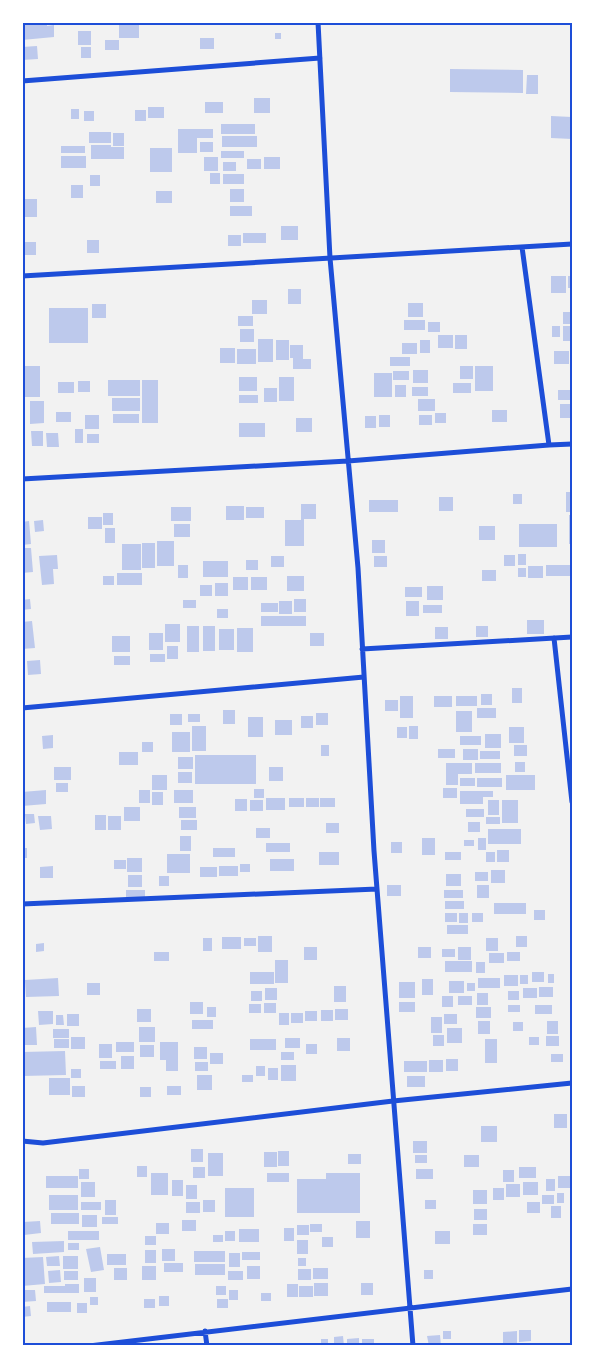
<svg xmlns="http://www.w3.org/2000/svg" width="595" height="1368" viewBox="0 0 595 1368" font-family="'Nunito Sans',sans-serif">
	<rect width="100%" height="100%" fill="#f2f2f2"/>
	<path fill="#bdc9ec" d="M22,22H47V26L54,25V37L22,40Z
		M73,22H90V25H73Z
		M119,25H139V38H119Z
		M78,31H91V45H78Z
		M275,33H281V39H275Z
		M200,38H214V49H200Z
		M105,40H119V50H105Z
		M37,46L38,59L22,60V47Z
		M81,47H91V58H81Z
		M450,69L523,70V93L450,92Z
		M527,75H538V94H526Z
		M254,98H270V113H254Z
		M205,102H223V113H205Z
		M148,107H164V118H148Z
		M71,109H79V119H71Z
		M135,110H146V121H135Z
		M84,111H94V121H84Z
		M551,116L572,117V139L551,138Z
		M221,124H255V134H221Z
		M178,129H213V138H197V153H178Z
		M89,132H111V143H89Z
		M113,133H124V146H113Z
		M222,136H257V147H222Z
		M200,142H213V152H200Z
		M91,145H111V147H124V159H91Z
		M61,146H85V153H61Z
		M150,148H172V172H150Z
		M221,151H244V158H221Z
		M61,156H86V168H61Z
		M204,157H218V171H204Z
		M264,157H280V169H264Z
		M247,159H261V169H247Z
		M223,162H236V171H223Z
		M210,173H220V184H210Z
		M223,174H244V184H223Z
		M90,175H100V186H90Z
		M71,185H83V198H71Z
		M230,189H244V202H230Z
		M156,191H172V203H156Z
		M22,199H37V217H22Z
		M230,206H252V216H230Z
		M281,226H298V240H281Z
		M243,233H266V243H243Z
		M228,235H241V246H228Z
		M87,240H99V253H87Z
		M22,242H36V255H22Z
		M551,276H566V293H551Z
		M568,276H572V288H568Z
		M288,289H301V304H288Z
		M252,300H267V314H252Z
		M408,303H423V317H408Z
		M92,304H106V318H92Z
		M49,308H88V343H49Z
		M563,312H572V324H563Z
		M238,316H253V326H238Z
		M404,320H425V330H404Z
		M428,322H440V332H428Z
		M552,326H560V337H552Z
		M563,326H572V341H563Z
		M240,329H254V342H240Z
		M438,335H453V348H438Z
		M455,335H467V349H455Z
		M258,339H273V362H258Z
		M276,340H289V360H276Z
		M420,340H430V353H420Z
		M402,343H417V354H402Z
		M290,345H303V359H311V369H293V358H290Z
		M220,348H235V363H220Z
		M237,349H256V364H237Z
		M554,351H569V364H554Z
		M390,357H410V366H390Z
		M24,366H40V397H24Z
		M460,366H473V379H460Z
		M475,366H493V391H475Z
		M413,370H428V383H413Z
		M393,371H409V380H393Z
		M374,373H392V397H374Z
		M239,377H257V391H239Z
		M279,377H294V401H279Z
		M108,380H140V396H108Z
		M142,380H158V423H142Z
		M78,381H90V392H78Z
		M58,382H74V393H58Z
		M453,383H471V393H453Z
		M395,385H406V397H395Z
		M412,387H428V396H412Z
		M264,388H277V402H264Z
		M558,390H571V400H558Z
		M239,395H258V403H239Z
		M112,398H140V411H112Z
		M418,399H435V411H418Z
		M30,401H44V423L30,424Z
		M560,404H572V418H560Z
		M492,410H507V422H492Z
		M56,412H71V422H56Z
		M435,413H446V423H435Z
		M113,414H139V423H113Z
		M85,415H99V429H85Z
		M379,415H390V427H379Z
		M419,415H432V425H419Z
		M365,416H376V428H365Z
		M296,418H312V432H296Z
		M239,423H265V437H239Z
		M75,429H83V443H75Z
		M31,431H43V446H32Z
		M46,433H58L59,447H47Z
		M87,434H99V443H87Z
		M566,492H572V512H566Z
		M513,494H522V504H513Z
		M439,497H453V511H439Z
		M369,500H398V512H369Z
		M301,504H316V519H304V546H285V520H301Z
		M226,506H244V520H226Z
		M171,507H191V521H171Z
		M246,507H264V518H246Z
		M103,513H113V525H103Z
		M569,515H572V544H569Z
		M88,517H102V529H88Z
		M43,520L44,531L35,532L34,521Z
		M29,521L31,544L22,545V522Z
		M174,524H190V537H174Z
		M519,524H557V547H519Z
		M479,526H495V540H479Z
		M105,528H115V543H105Z
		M372,540H385V553H372Z
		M157,541H174V566H157Z
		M142,543H155V568H142Z
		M122,544H141V570H122Z
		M22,548H31L33,572L22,573Z
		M518,554H526V565H518Z
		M57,555L58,569H53L54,584L42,585L39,556Z
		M504,555H515V566H504Z
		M271,556H284V567H271Z
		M374,556H387V567H374Z
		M246,560H258V570H246Z
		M203,561H228V577H203Z
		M178,565H188V578H178Z
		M546,565H572V576H546Z
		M528,566H543V578H528Z
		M518,568H526V577H518Z
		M482,570H496V581H482Z
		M117,573H142V585H117Z
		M103,576H114V585H103Z
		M287,576H304V591H287Z
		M233,577H248V590H233Z
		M251,577H267V590H251Z
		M215,583H228V596H215Z
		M200,585H212V596H200Z
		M427,586H443V600H427Z
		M405,587H422V597H405Z
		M30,599L31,609L22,610V600Z
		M294,599H306V612H294Z
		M183,600H196V608H183Z
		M279,601H292V614H279Z
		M406,601H419V616H406Z
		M261,603H278V612H261Z
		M423,605H442V613H423Z
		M217,609H228V618H217Z
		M261,616H306V626H261Z
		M527,620H544V634H527Z
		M32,621L35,648L22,649V622Z
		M165,624H180V642H165Z
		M187,626H199V652H187Z
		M203,626H215V651H203Z
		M476,626H488V637H476Z
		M435,627H448V639H435Z
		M237,628H253V652H237Z
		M219,629H234V650H219Z
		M149,633H163V650H149Z
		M310,633H324V646H310Z
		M112,636H130V652H112Z
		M167,646H178V659H167Z
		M150,654H165V662H150Z
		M114,656H130V665H114Z
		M40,660L41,674L28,675L27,661Z
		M512,688H522V703H512Z
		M481,694H492V705H481Z
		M400,696H413V718H400Z
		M434,696H452V707H434Z
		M456,696H477V706H456Z
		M385,700H398V711H385Z
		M477,708H496V718H477Z
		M223,710H235V724H223Z
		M456,711H472V732H456Z
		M316,713H328V725H316Z
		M170,714H182V725H170Z
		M188,714H200V722H188Z
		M301,716H313V728H301Z
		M248,717H263V737H248Z
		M275,720H292V735H275Z
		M192,726H206V751H192Z
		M409,726H418V739H409Z
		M397,727H407V738H397Z
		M509,727H524V743H509Z
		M172,732H190V752H172Z
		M485,734H501V748H485Z
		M53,735V748L43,749L42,736Z
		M460,736H481V745H460Z
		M142,742H153V752H142Z
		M321,745H329V756H321Z
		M514,745H527V756H514Z
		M438,749H455V758H438Z
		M463,749H478V760H463Z
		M480,751H500V759H480Z
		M119,752H138V765H119Z
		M195,755H256V784H195Z
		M178,757H193V769H178Z
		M515,762H525V772H515Z
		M446,763H472V774H458V785H446Z
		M475,763H501V773H475Z
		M54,767H71V780H54Z
		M269,767H283V781H269Z
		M178,772H192V783H178Z
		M152,775H167V790H152Z
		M506,775H535V790H506Z
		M460,778H475V786H460Z
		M477,778H502V787H477Z
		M56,783H68V792H56Z
		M443,788H457V798H443Z
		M254,789H264V798H254Z
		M46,790V804L22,806V792Z
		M139,790H150V803H139Z
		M174,790H193V803H174Z
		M460,791H493V797H483V804H460Z
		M152,792H163V805H152Z
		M266,798H285V810H266Z
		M289,798H304V807H289Z
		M306,798H319V807H306Z
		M320,798H335V807H320Z
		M235,799H247V811H235Z
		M250,800H263V811H250Z
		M488,800H499V815H488Z
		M502,800H518V823H502Z
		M124,807H140V821H124Z
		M179,807H196V818H179Z
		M466,809H484V817H466Z
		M25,814H34L35,823L26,824Z
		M95,815H106V830H95Z
		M38,816H51L52,829L40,830Z
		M108,816H121V830H108Z
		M486,817H500V824H486Z
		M181,820H197V830H181Z
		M468,822H480V832H468Z
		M326,823H339V833H326Z
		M256,828H270V838H256Z
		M488,829H521V844H488Z
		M180,836H191V851H180Z
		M422,838H435V855H422Z
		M478,838H486V850H478Z
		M464,840H474V846H464Z
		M391,842H402V853H391Z
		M266,843H290V852H266Z
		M22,848H27V858H22Z
		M213,848H235V857H213Z
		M497,850H509V862H497Z
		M319,852H339V865H319Z
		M445,852H461V860H445Z
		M486,852H495V862H486Z
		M167,854H190V873H167Z
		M127,858H142V872H127Z
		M270,859H294V871H270Z
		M114,860H126V869H114Z
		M240,864H250V872H240Z
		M53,866V878H40V867Z
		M219,866H238V876H219Z
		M200,867H217V877H200Z
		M491,870H505V883H491Z
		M475,872H488V881H475Z
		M446,874H461V886H446Z
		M128,875H142V887H128Z
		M159,876H169V886H159Z
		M387,885H401V896H387Z
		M477,885H489V898H477Z
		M126,890H145V898H126Z
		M444,890H463V898H444Z
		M445,901H464V909H445Z
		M494,903H526V914H494Z
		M534,910H545V920H534Z
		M445,913H457V922H445Z
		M459,913H468V923H459Z
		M472,913H483V922H472Z
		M447,925H468V934H447Z
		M258,936H272V952H258Z
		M516,936H527V947H516Z
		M222,937H241V949H222Z
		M203,938H212V951H203Z
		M244,938H256V946H244Z
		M486,938H498V951H486Z
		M44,943V951L36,952V944Z
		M304,947H317V960H304Z
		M418,947H431V958H418Z
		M458,947H471V960H458Z
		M442,949H455V957H442Z
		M154,952H169V961H154Z
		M507,952H520V961H507Z
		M489,953H504V963H489Z
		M275,960H288V983H275Z
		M445,961H472V972H445Z
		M476,962H485V973H476Z
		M250,972H274V984H250Z
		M532,972H544V982H532Z
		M548,974H554V983H548Z
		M504,975H518V986H504Z
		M520,975H528V984H520Z
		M58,978L59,996L26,997L25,980Z
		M478,978H500V988H478Z
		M422,979H433V995H422Z
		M449,981H464V993H449Z
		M399,982H415V998H399Z
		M87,983H100V995H87Z
		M467,983H475V991H467Z
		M334,986H346V1002H334Z
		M539,987H553V997H539Z
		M265,988H277V1000H265Z
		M523,988H537V998H523Z
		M251,991H262V1001H251Z
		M508,991H519V1000H508Z
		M477,993H488V1005H477Z
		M442,996H453V1007H442Z
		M458,996H472V1005H458Z
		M190,1002H203V1014H190Z
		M399,1002H415V1012H399Z
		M264,1003H276V1013H264Z
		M249,1004H261V1013H249Z
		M508,1005H520V1012H508Z
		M535,1005H552V1014H535Z
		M207,1007H216V1017H207Z
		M476,1007H491V1018H476Z
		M137,1009H151V1022H137Z
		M335,1009H348V1020H335Z
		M321,1010H333V1021H321Z
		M38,1011H53V1024L39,1025Z
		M305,1011H317V1021H305Z
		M279,1013H289V1025H279Z
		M291,1013H303V1023H291Z
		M67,1014H79V1026H67Z
		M444,1014H457V1024H444Z
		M56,1015H63L64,1025H56Z
		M431,1017H442V1033H431Z
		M192,1020H213V1029H192Z
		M478,1021H490V1034H478Z
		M547,1021H558V1034H547Z
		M513,1022H523V1031H513Z
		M36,1027L37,1045H22V1028Z
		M139,1027H155V1042H139Z
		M447,1028H462V1043H447Z
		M53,1029H69V1038H53Z
		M433,1035H444V1046H433Z
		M546,1036H559V1046H546Z
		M71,1037H85V1049H71Z
		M529,1037H539V1045H529Z
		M285,1038H300V1048H285Z
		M337,1038H350V1051H337Z
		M54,1039H69V1048H54Z
		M250,1039H276V1050H250Z
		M485,1039H497V1063H485Z
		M116,1042H134V1052H116Z
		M160,1042H178V1071H166V1060H160Z
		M99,1044H112V1058H99Z
		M306,1044H317V1054H306Z
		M140,1045H154V1057H140Z
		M194,1047H207V1059H194Z
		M65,1051L66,1075L22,1076V1052Z
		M281,1052H294V1060H281Z
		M210,1053H223V1064H210Z
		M551,1054H563V1062H551Z
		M121,1056H134V1069H121Z
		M446,1059H458V1071H446Z
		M429,1060H443V1072H429Z
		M100,1061H116V1069H100Z
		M404,1061H427V1072H404Z
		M195,1062H208V1071H195Z
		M281,1065H296V1081H281Z
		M256,1066H265V1076H256Z
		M268,1068H278V1080H268Z
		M71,1069H81V1078H71Z
		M197,1075H212V1090H197Z
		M242,1075H253V1082H242Z
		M407,1076H425V1087H407Z
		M49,1078H70V1095H49Z
		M72,1086H85V1097H72Z
		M167,1086H181V1095H167Z
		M140,1087H151V1097H140Z
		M554,1114H567V1128H554Z
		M481,1126H497V1142H481Z
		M413,1141H427V1153H413Z
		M191,1149H203V1162H191Z
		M278,1151H289V1166H278Z
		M264,1152H277V1167H264Z
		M208,1153H223V1176H208Z
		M348,1154H361V1164H348Z
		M415,1155H427V1163H415Z
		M464,1155H479V1167H464Z
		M137,1166H147V1177H137Z
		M193,1167H205V1178H193Z
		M519,1167H536V1178H519Z
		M79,1169H89V1179H79Z
		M416,1169H433V1179H416Z
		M503,1170H514V1182H503Z
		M151,1173H168V1195H151Z
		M267,1173H289V1182H267Z
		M326,1173H360V1213H297V1179H326Z
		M46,1176H78V1188H46Z
		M558,1176H571V1188H558Z
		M546,1179H555V1191H546Z
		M172,1180H183V1196H172Z
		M81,1182H95V1197H81Z
		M523,1182H538V1195H523Z
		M506,1184H520V1197H506Z
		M186,1185H197V1199H186Z
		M225,1188H254V1217H225Z
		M493,1188H504V1200H493Z
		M473,1190H487V1204H473Z
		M557,1193H564V1203H557Z
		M49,1195H78V1210H49Z
		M542,1195H554V1204H542Z
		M105,1200H116V1215H105Z
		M203,1200H215V1212H203Z
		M425,1200H436V1209H425Z
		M81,1202H101V1210H81Z
		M186,1202H200V1213H186Z
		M527,1202H540V1213H527Z
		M551,1206H561V1218H551Z
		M474,1209H487V1220H474Z
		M51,1213H79V1224H51Z
		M82,1215H97V1227H82Z
		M102,1217H118V1224H102Z
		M182,1220H196V1231H182Z
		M40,1221L41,1233L24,1235L23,1222Z
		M356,1221H370V1238H356Z
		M156,1223H169V1234H156Z
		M310,1224H322V1232H310Z
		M473,1224H487V1235H473Z
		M297,1225H309V1235H297Z
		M284,1228H294V1241H284Z
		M239,1229H259V1242H239Z
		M68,1231H99V1240H68Z
		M225,1231H235V1241H225Z
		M435,1231H450V1244H435Z
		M213,1235H223V1242H213Z
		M145,1236H156V1245H145Z
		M322,1237H333V1247H322Z
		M297,1240H308V1254H297Z
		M64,1241V1252L33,1254L32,1242Z
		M68,1243H79V1250H68Z
		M100,1247L104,1270L91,1272L86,1249Z
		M162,1249H175V1261H162Z
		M145,1250H156V1263H145Z
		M194,1251H225V1262H194Z
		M242,1252H260V1260H242Z
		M229,1253H240V1267H229Z
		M107,1254H126V1265H107Z
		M59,1256L60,1266H47L46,1257Z
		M63,1256H78V1269H63Z
		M43,1257L45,1284L22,1286V1258Z
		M298,1258H306V1266H298Z
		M164,1263H183V1272H164Z
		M195,1264H225V1275H195Z
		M142,1266H156V1280H142Z
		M247,1266H260V1279H247Z
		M114,1268H127V1280H114Z
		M313,1268H328V1279H313Z
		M298,1269H311V1280H298Z
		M60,1270L61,1282L49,1283L48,1271Z
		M424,1270H433V1279H424Z
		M64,1271H78V1280H64Z
		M228,1271H243V1280H228Z
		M84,1278H96V1292H84Z
		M314,1283H328V1296H314Z
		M361,1283H373V1295H361Z
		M65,1284H79V1293H44V1286H65Z
		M287,1284H298V1297H287Z
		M216,1286H226V1295H216Z
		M299,1286H313V1297H299Z
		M22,1290H35L36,1301L22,1302Z
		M229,1290H238V1300H229Z
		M261,1293H271V1301H261Z
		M159,1296H169V1306H159Z
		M90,1297H98V1305H90Z
		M144,1299H155V1308H144Z
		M217,1299H228V1308H217Z
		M47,1302H71V1312H47Z
		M77,1303H87V1313H77Z
		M30,1306L31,1316L22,1317V1307Z
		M519,1330H531V1341L519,1342Z
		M443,1331H451V1339H443Z
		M517,1331V1344H503V1332Z
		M440,1335L441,1346H429L427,1336Z
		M343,1336L344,1346H334V1337Z
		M359,1338V1346H347V1339Z
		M321,1339H328V1345H321Z
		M362,1339H374V1346H362Z
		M491,1343L492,1346H479V1344Z"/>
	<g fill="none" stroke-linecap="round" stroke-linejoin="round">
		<path stroke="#1d4ed8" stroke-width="5" d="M318,22L330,258L358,568L374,851L413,1346
			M22,81L320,58
			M522,247L549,445
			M22,276L572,244
			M22,479L348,461L549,445L572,444
			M554,638L572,802
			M362,649L572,637
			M22,708L364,677
			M22,904L377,889
			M22,1141L43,1143L393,1101L572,1083
			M205,1331L207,1346
			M89,1346L572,1289"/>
	</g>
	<rect width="595" height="1368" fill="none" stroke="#ffffff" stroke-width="48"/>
	<rect x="24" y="24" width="547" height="1320" fill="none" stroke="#1d4ed8" stroke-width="2"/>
</svg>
